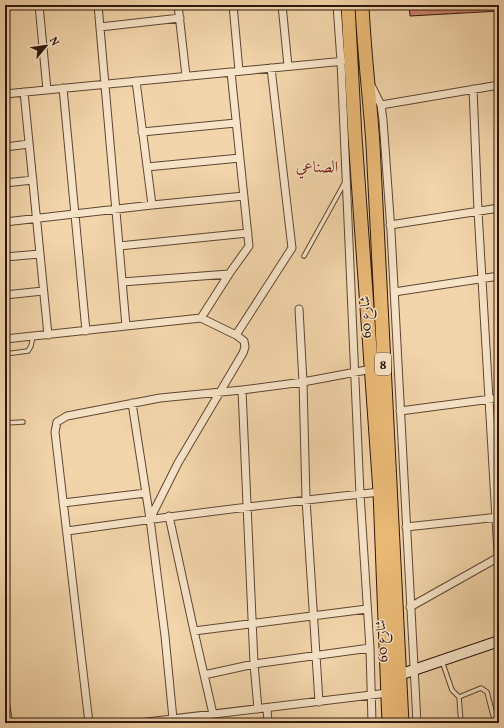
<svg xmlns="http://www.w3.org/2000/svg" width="504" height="728" viewBox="0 0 504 728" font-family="Vollkorn,Amiri,serif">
	<rect width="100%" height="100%" fill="#f3d5ab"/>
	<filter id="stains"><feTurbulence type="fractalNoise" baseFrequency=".005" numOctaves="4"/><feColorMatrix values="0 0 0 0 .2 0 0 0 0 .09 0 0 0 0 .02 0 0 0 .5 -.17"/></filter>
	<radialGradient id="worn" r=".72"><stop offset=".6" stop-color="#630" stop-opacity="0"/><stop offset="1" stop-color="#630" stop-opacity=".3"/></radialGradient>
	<path fill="#ce816c" stroke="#2e160b" d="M409,5H499V11L410,16Z"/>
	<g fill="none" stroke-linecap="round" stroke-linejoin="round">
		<defs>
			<path id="lane" d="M304,256L345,182
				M5,354L28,351L31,346L33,336
				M5,423L23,422
				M442,661L452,690L459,697L461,723
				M459,697L481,688L487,692L495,723"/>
			<path id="street" d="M39,5L47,90
				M98,5L126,326
				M178,5L186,76
				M233,5L239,71
				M282,5L288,66
				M337,5L341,61L360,494L370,648L372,723
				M100,27L180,18
				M136,81L152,205
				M372,87L381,105L383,120L391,231L417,723
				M63,88L86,331
				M473,89L478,211L499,570
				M24,92L48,335
				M5,94L345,61
				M381,105L499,85
				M142,132L236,123
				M5,147L29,144
				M147,167L240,158
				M5,183L33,180
				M5,222L152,205L244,196
				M390,225L499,208
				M119,246L248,233
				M5,257L40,254
				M122,282L229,274
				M394,292L499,276
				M5,295L43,291
				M299,309L303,382L306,499L319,702
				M201,318L229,274L249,246L231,72
				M236,335L292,248L271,68
				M5,339L201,318L236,335L244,341L245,347L243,353L178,463L150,519L165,636L173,719
				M242,390L254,664L258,709
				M132,403L150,519
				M400,411L499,398
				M63,503L146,493
				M169,516L194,631L213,714
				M406,527L499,517
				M67,531C171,516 275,503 380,492
				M410,607L499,557
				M194,631L367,609
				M204,675L254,664L370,648
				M5,702L9,723
				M267,708L268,723
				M89,723L55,432L57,422L67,416L160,398L242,390L303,382L372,369
				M139,723L388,693"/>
			<path id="secondary" d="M399,675L499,641"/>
			<path id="highway" d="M348,5L355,137L380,492L389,723
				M362,5C364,52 370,99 373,145C383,338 391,531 402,723"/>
		</defs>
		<use href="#lane" stroke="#5f4633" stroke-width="5.5"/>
		<use href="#street" stroke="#5f4633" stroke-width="9"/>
		<use href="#secondary" stroke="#2e160b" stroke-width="12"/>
		<use href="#highway" stroke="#2e160b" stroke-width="15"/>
		<use href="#lane" stroke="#f7e4c8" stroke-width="3.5"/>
		<use href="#street" stroke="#f7e4c8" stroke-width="7"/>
		<use href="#secondary" stroke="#f7e4c8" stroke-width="10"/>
		<use href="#highway" stroke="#eaba76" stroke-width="13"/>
	</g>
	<g text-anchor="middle" stroke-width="3" stroke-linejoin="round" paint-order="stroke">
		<rect fill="#f7e4c8" stroke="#6a5444" stroke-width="1" x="375" y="353" width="16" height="22" rx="3"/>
		<g font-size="13" font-weight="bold" fill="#2e160b">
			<text x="383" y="369">8</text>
		</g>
		<g font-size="14" fill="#2e160b" stroke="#f7e4c8">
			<text transform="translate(365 317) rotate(-93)" y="5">شارع 60</text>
			<text transform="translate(381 641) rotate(-94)" y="5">شارع 60</text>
		</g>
		<g font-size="16" fill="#7a1f14" stroke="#f7e4c8">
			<text x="317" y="172">الصناعي</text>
		</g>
	</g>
	<rect width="504" height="728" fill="none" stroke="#f3d5ab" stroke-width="20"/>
	<rect x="6" y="6" width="492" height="716" fill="none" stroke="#2e160b" stroke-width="2"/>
	<rect x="10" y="10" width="484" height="708" fill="none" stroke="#2e160b"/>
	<g transform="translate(46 46) rotate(61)" stroke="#f7e4c8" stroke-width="3" paint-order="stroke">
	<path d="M0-3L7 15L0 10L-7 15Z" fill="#2e160b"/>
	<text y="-6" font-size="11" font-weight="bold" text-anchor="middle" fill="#2e160b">N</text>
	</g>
	<rect width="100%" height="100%" filter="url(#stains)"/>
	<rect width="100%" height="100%" fill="url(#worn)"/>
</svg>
